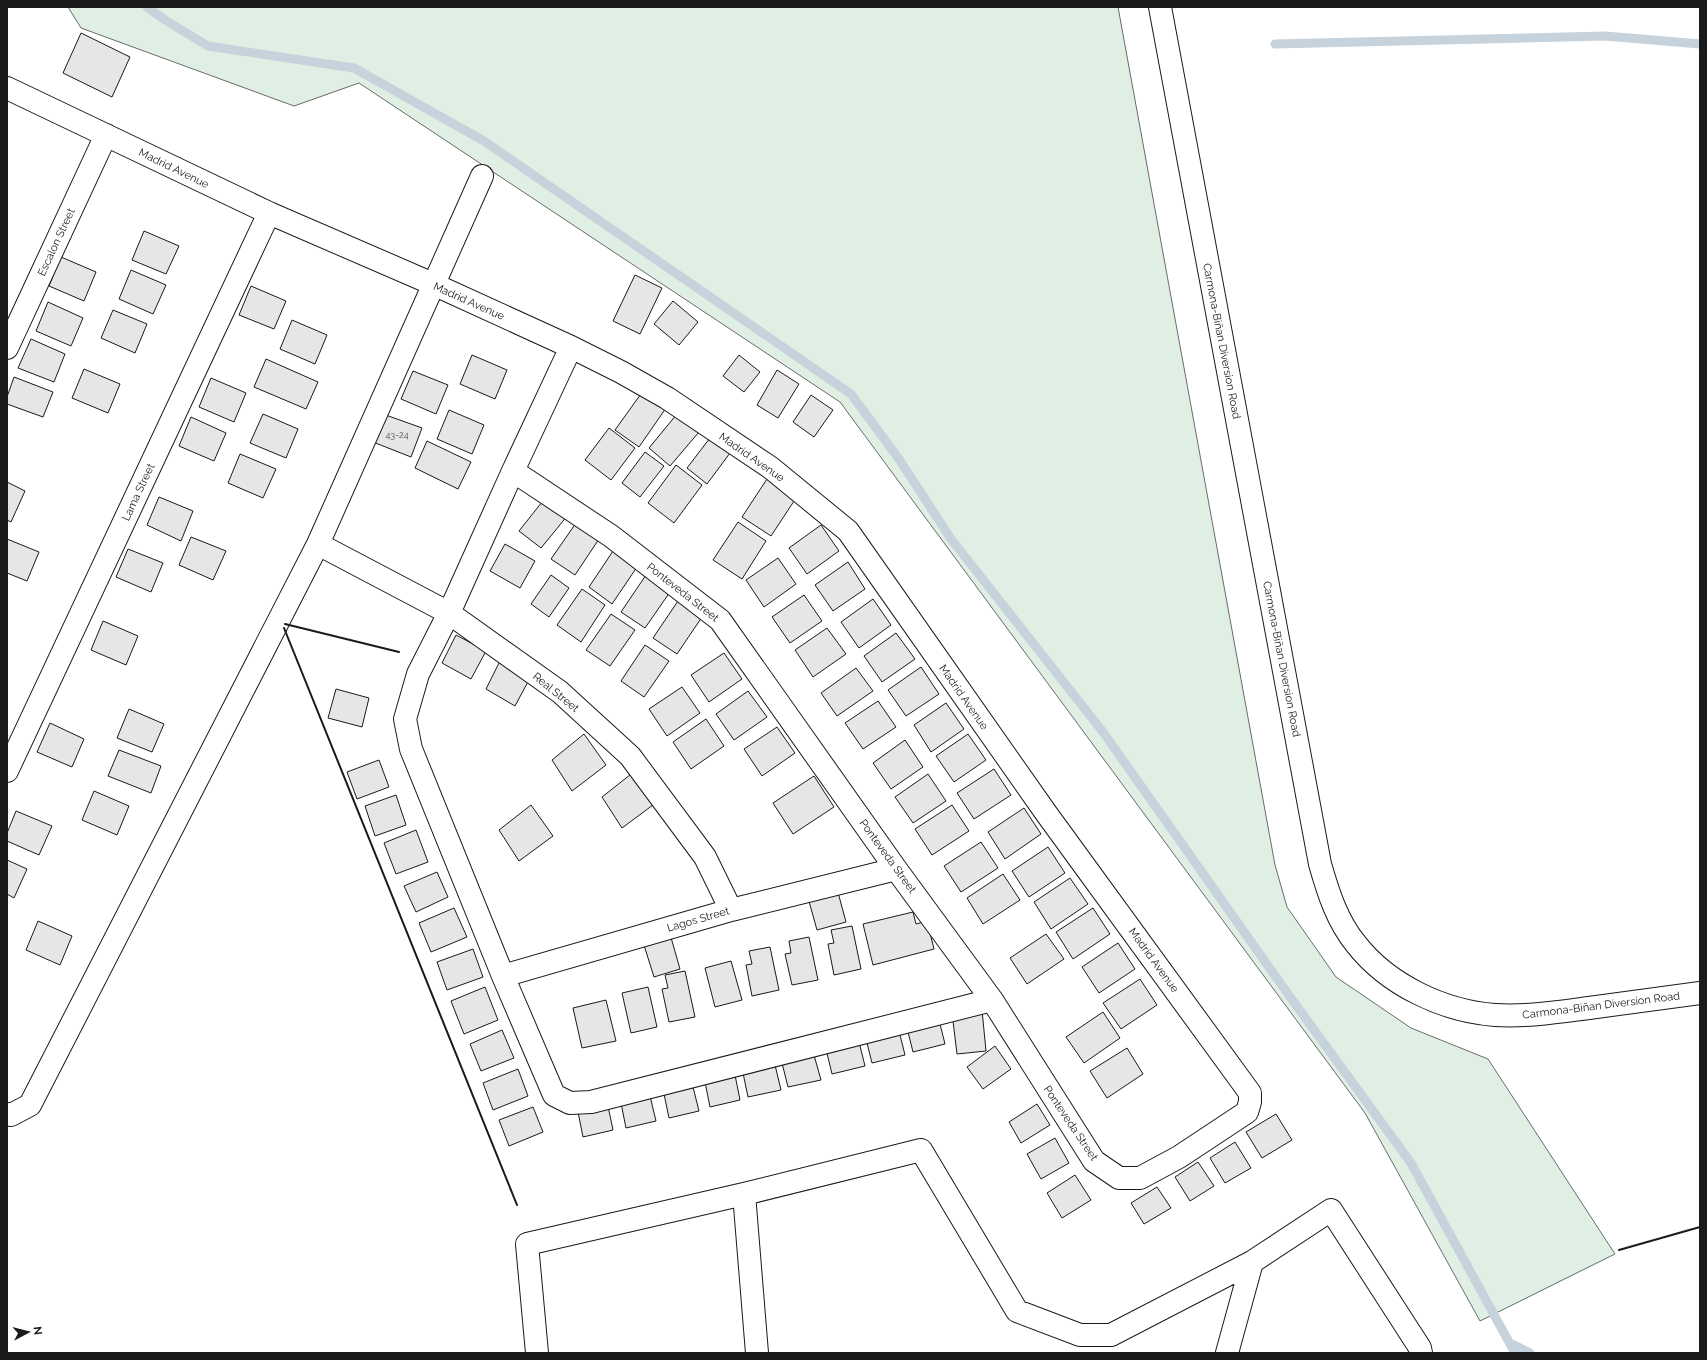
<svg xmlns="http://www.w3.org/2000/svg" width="1707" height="1360" viewBox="0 0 1707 1360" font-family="Raleway,sans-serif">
	<rect width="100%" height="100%" fill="#fff"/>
	<path fill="#e0efe3" stroke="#6a6a6a" d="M68,7H1118L1275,865L1287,907L1336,977L1411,1028L1488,1059L1615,1254L1480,1321L1365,1113L840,402L359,83L294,106L81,28Z"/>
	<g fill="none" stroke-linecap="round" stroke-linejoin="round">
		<path stroke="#c6d2dc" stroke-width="9" d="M147,7L165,20L208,46L354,68L484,141L851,394L899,459L951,539L1103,732L1288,994L1411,1163L1515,1353
			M1275,44L1605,36L1700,44
			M1510,1343L1530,1353"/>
	</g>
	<path fill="#e6e6e6" stroke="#1a1a1a" d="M81,33L130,57L112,97L63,73Z
		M144,231L179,246L166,274L132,260Z
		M61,257L96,272L84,301L49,286Z
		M131,270L166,285L153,314L119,299Z
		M635,275L662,288L640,334L613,321Z
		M251,286L286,301L274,329L239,315Z
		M673,301L698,322L679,345L654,324Z
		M48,302L83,318L71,346L36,331Z
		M113,310L147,324L135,353L101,338Z
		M292,320L327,335L315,364L280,349Z
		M31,339L65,354L54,382L18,368Z
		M472,355L507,370L495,399L460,384Z
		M739,355L760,372L744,392L723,376Z
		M266,359L318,382L306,409L254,387Z
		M84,369L120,384L108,413L72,398Z
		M777,370L799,384L778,418L757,405Z
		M413,371L448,385L436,414L401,399Z
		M14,377L53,392L43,417L7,404V397Z
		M211,378L246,393L234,422L199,407Z
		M643,391L666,408L639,447L615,430Z
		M811,395L833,410L814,437L793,422Z
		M449,410L484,425L472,454L437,439Z
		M263,414L298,429L286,458L250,443Z
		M383,414L422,428L411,457L373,442Z
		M677,414L699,432L670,466L649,448Z
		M191,417L226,433L214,461L179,446Z
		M609,428L635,448L611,480L585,460Z
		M710,438L730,453L707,484L687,468Z
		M427,441L471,462L458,489L415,468Z
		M645,452L664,466L640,497L622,483Z
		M240,454L276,469L263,498L228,483Z
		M676,465L702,485L674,523L648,503Z
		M767,479L796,498L771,536L742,517Z
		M7,482L25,491L11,522L7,520Z
		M159,497L193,511L181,541L147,525Z
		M546,497L568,515L541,548L519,531Z
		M738,522L766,541L742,579L713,560Z
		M576,523L599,539L575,575L551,559Z
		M821,525L839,551L807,574L789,548Z
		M191,537L226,551L213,580L179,565Z
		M7,539L39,552L27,581L7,573Z
		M505,544L535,561L520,588L490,571Z
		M128,549L163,563L151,592L116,577Z
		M613,551L637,567L612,604L589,587Z
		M778,558L796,584L764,607L746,580Z
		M848,562L865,589L833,611L815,585Z
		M551,575L569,588L549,617L531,604Z
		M646,575L670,592L645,628L621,612Z
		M582,589L605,605L581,642L557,625Z
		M804,595L822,621L790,643L772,617Z
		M873,599L891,625L859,648L841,622Z
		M678,601L702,617L677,654L653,638Z
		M611,614L635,630L610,666L586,650Z
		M103,621L138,636L126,665L91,650Z
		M827,628L846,654L813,677L795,650Z
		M896,633L915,659L882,682L864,656Z
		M456,635L486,651L471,679L442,663Z
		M645,645L669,661L644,697L621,681Z
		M724,653L742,679L709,702L691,675Z
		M500,661L530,678L515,706L486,689Z
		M921,667L939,694L906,716L888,690Z
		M856,668L873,691L837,716L821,693Z
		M682,687L700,713L667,736L649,709Z
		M336,689L369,698L362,727L328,718Z
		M748,691L767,717L734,740L716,714Z
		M878,701L896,727L863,749L845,723Z
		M946,703L964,729L931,752L914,725Z
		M129,709L164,724L152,752L117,738Z
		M706,719L724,746L691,769L673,742Z
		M50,723L84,739L72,767L37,752Z
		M777,727L795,753L762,776L744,749Z
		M584,734L606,765L572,791L552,760Z
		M968,734L986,760L954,782L936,756Z
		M905,740L923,767L891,789L873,763Z
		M119,750L161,766L151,793L108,776Z
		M379,760L389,787L357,799L347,772Z
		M994,769L1011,795L974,819L957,793Z
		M635,771L657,802L622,828L602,797Z
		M928,774L946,801L913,823L895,797Z
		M814,776L834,807L793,834L773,803Z
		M94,791L129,806L117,835L82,820Z
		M396,795L406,825L375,836L365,806Z
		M531,805L553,836L519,861L499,830Z
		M952,805L969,831L932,855L915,829Z
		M1024,808L1041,834L1005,859L988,832Z
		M16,811L52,826L39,855L7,841V833Z
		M416,830L428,862L396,874L384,843Z
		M981,842L998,868L961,892L944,866Z
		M1048,847L1065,873L1029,897L1012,871Z
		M7,860L27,869L14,898L7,894Z
		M437,872L448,897L416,912L404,886Z
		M1003,874L1020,900L983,924L967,898Z
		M1070,878L1088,904L1051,929L1034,902Z
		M836,885L846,922L817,930L807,894Z
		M454,908L467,937L431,952L419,923Z
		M1093,908L1110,934L1073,959L1056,932Z
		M913,912L916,924L927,921L934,949L873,965L863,924Z
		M38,921L72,936L60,965L26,950Z
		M852,926L861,969L834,975L828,944L834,943L831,930Z
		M670,934L680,969L654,977L643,942Z
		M1046,934L1064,959L1027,984L1010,958Z
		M809,937L818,980L792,985L785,954L791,953L789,941Z
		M1118,943L1135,969L1099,993L1082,967Z
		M770,947L779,990L752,996L746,965L752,964L749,951Z
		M473,949L483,977L447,990L437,962Z
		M731,961L742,1000L715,1007L705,968Z
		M685,971L695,1017L669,1022L662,989L668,988L665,975Z
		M1140,979L1157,1005L1121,1029L1103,1003Z
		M485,987L498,1020L464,1034L451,1001Z
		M648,987L657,1027L631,1033L622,993Z
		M606,1000L616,1041L582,1048L573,1008Z
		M982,1010L986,1051L957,1054L952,1013Z
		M1103,1012L1120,1038L1084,1063L1066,1037Z
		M939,1020L945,1044L913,1052L907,1028Z
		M502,1030L514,1058L481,1071L470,1044Z
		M899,1031L905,1055L872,1063L866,1039Z
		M859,1042L865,1066L832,1074L826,1049Z
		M995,1046L1011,1069L983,1089L967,1067Z
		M1127,1048L1143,1074L1107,1098L1090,1071Z
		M814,1055L821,1080L788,1087L782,1063Z
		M775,1065L781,1090L748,1097L743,1073Z
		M518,1069L528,1096L493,1110L483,1083Z
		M735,1075L740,1100L710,1107L705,1082Z
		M693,1087L699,1111L669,1118L664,1094Z
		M650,1096L656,1121L626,1128L621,1103Z
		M1037,1104L1050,1125L1021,1143L1009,1122Z
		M608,1106L613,1130L583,1137L578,1112Z
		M533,1107L543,1132L509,1146L499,1120Z
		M1276,1114L1292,1140L1262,1158L1246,1132Z
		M1055,1138L1069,1163L1041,1179L1027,1154Z
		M1235,1142L1251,1168L1225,1183L1210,1158Z
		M1198,1162L1214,1186L1190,1201L1175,1177Z
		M1075,1175L1091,1200L1062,1218L1047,1193Z
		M1157,1187L1171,1208L1144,1224L1131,1203Z"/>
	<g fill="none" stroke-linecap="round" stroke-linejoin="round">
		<defs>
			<path id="minor" d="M7,88L269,213L433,284L571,347L621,372L667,398L771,468L848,531L1046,813L1250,1093V1102L1247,1112L1179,1157L1140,1178H1119L1094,1161L992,1000L896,869L720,620L611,536L513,471
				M571,347L513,471L449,613L418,674L405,719L411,749L503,976L554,1095L570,1103L591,1102L992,1000
				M7,348L106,135
				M318,544L449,613L560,692L630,756L705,857L731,910
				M7,771L269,213
				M503,976L731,910L896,869
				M7,1114L11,1115L30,1105L318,544L482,176
				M744,1194L757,1353
				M537,1353L527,1244L744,1194L921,1150L1017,1311L1080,1335H1111L1252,1262L1331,1210L1420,1348L1421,1353
				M1227,1353L1252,1262"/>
			<path id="secondary" d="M1160,7L1320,864C1328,892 1337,921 1356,944C1388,985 1443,1011 1495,1015C1526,1017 1558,1012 1589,1008C1626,1003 1663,998 1700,993"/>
		</defs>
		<use href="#minor" stroke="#1a1a1a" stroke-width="24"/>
		<use href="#secondary" stroke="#1a1a1a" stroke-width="24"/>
		<use href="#minor" stroke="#fff" stroke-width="22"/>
		<use href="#secondary" stroke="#fff" stroke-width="22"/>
		<path stroke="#1a1a1a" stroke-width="2" d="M285,624L399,652
			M284,628L517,1205
			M1619,1250L1700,1227"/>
	</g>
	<g text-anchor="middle" stroke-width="3" stroke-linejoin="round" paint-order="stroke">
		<g font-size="9" fill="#4d4d4d">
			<text x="397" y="438">43-24</text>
		</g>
		<g font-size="11" fill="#1a1a1a" stroke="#fff">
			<text transform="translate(174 168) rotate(26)" y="4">Madrid Avenue</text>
			<text transform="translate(56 242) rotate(-65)" y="4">Escalon Street</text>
			<text transform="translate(469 301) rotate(24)" y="4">Madrid Avenue</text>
			<text transform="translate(1222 341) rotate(79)" y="4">Carmona-Biñan Diversion Road</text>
			<text transform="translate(752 457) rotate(35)" y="4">Madrid Avenue</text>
			<text transform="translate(138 492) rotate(-65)" y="4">Lama Street</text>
			<text transform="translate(683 592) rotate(38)" y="4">Ponteveda Street</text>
			<text transform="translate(1282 659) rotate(79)" y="4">Carmona-Biñan Diversion Road</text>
			<text transform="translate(556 692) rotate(39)" y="4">Real Street</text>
			<text transform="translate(964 697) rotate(55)" y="4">Madrid Avenue</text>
			<text transform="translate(888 856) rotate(54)" y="4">Ponteveda Street</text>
			<text transform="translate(698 919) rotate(-16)" y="4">Lagos Street</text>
			<text transform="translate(1154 960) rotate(54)" y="4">Madrid Avenue</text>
			<text transform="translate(1601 1005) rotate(-7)" y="4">Carmona-Biñan Diversion Road</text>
			<text transform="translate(1071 1123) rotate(56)" y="4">Ponteveda Street</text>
		</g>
	</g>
	<rect width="1707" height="1360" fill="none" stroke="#1a1a1a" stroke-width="16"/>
	<g transform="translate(28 1332) rotate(83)" stroke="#ffffff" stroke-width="3" paint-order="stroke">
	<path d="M0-3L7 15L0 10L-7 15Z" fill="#1a1a1a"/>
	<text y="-6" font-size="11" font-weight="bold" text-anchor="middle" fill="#1a1a1a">N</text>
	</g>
</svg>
